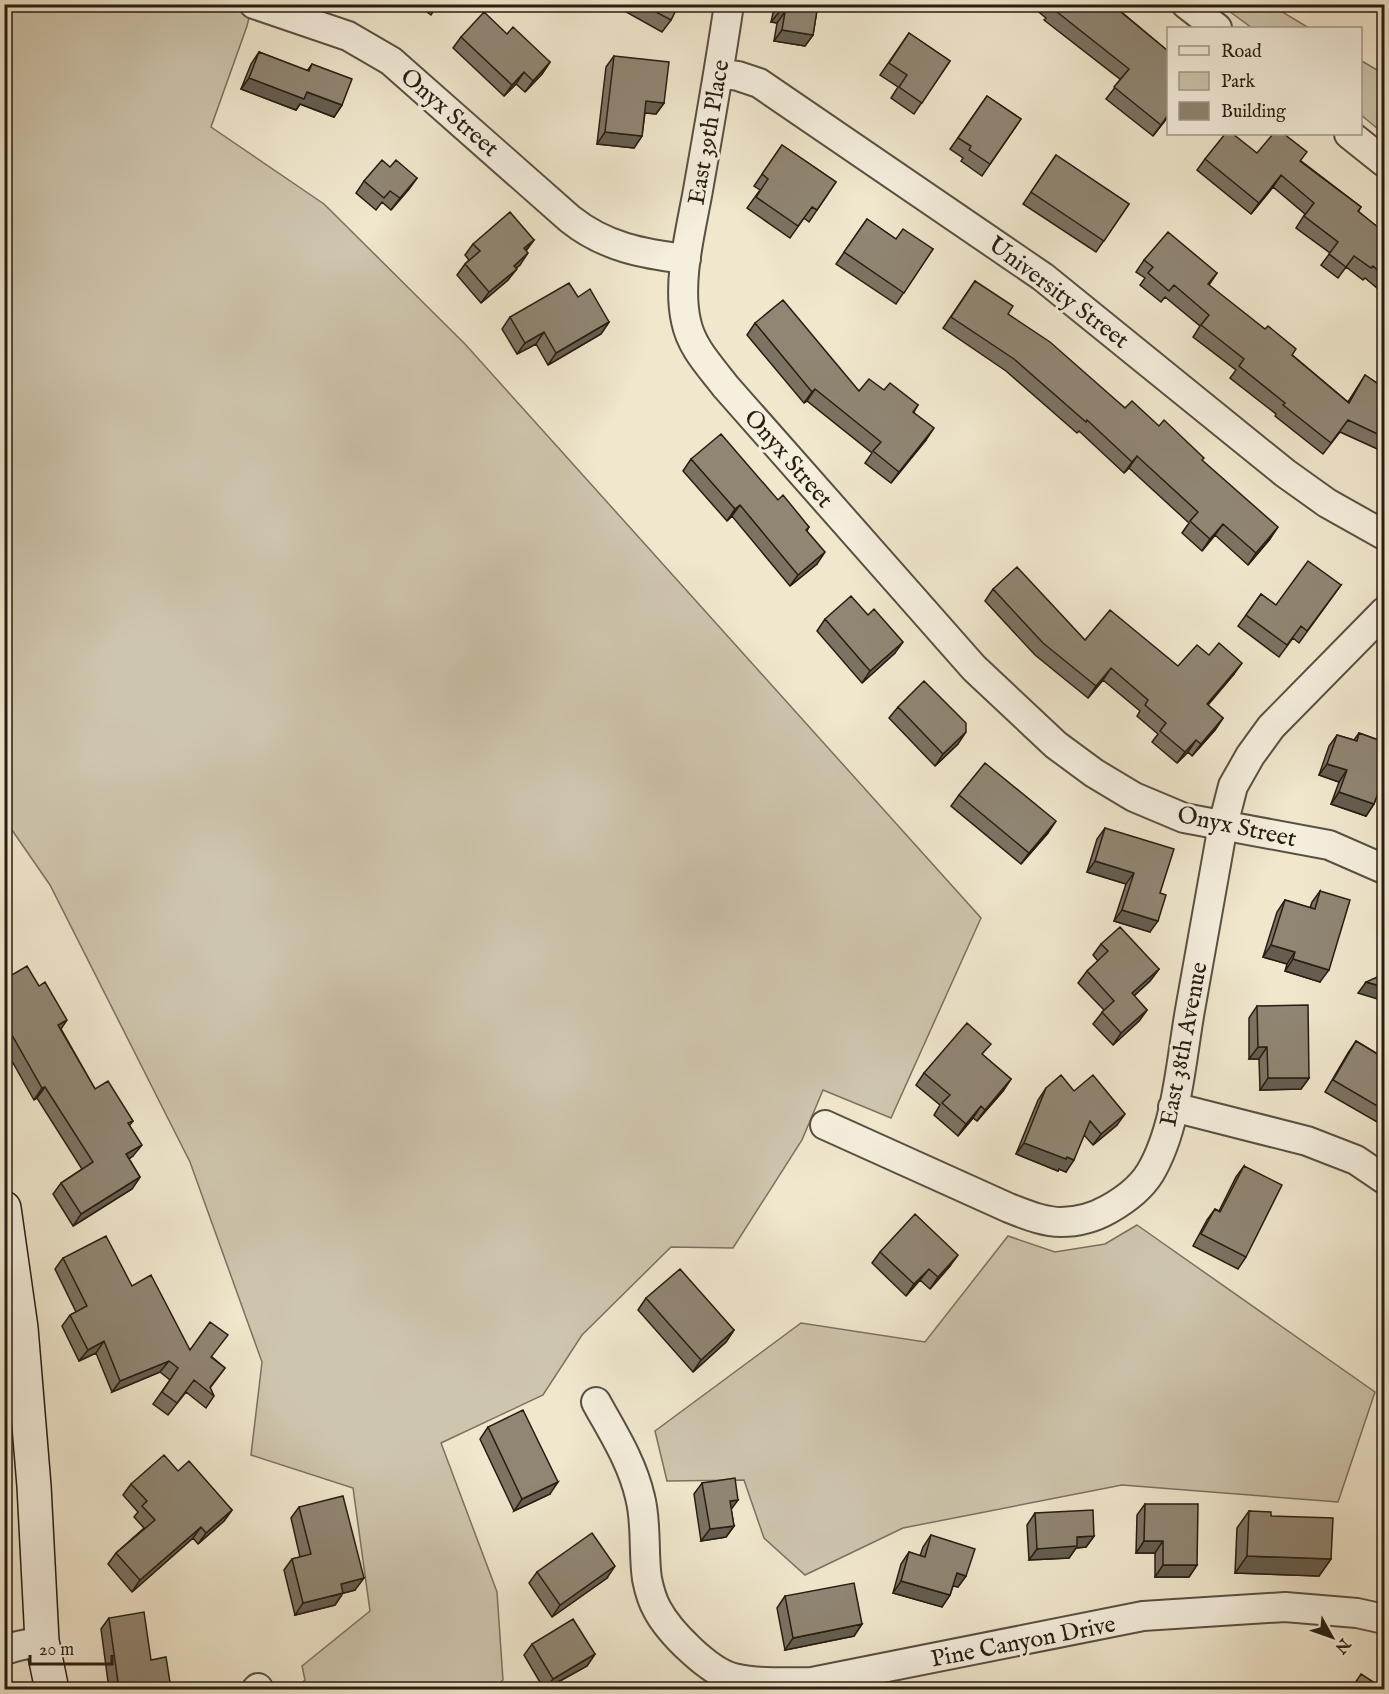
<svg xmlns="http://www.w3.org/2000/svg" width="1389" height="1694" viewBox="0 0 1389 1694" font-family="'IM FELL English',serif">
	<rect width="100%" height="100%" fill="#f0e7cd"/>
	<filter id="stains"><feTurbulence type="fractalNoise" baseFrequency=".00333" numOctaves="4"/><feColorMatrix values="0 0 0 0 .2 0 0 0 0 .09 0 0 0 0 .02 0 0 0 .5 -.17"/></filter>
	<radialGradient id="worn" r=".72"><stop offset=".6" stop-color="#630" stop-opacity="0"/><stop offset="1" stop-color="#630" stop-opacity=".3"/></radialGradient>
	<path fill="#cec5ad" stroke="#7a7160" stroke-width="1.5" d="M4,5H252L247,26L211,127L324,204L465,344L981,918L891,1118L823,1090L802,1140L733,1248L671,1247L582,1335L543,1395L441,1443L497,1592L503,1680L493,1689H295L305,1680L302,1666L370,1611L353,1488L251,1455L262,1362L190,1162L50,885L5,820Z
		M1221,5H1271L1309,28H1252Z
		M1360,60L1384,74V134L1361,115Z
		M1137,1225L1375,1392L1338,1502L1122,1485L903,1528L805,1575L764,1538L744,1480L667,1481L655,1431L801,1323L925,1342L1008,1236L1055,1252L1105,1244Z"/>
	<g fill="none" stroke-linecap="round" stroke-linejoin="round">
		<defs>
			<path id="street" d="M254,4L348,36L391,61L570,219C605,247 643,254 686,259
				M729,4C720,66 709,128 698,190C691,230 677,281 686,321C691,347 710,366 726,387L974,668L1056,745L1094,773L1134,797L1184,818L1329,845L1384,869
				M1186,4L1217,28
				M719,73L738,76L759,83L1043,277L1285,473L1327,503L1384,535
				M1349,134L1384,162
				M1173,1107L1307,1141L1356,1160L1384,1179
				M825,1125L1009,1208C1025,1214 1043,1222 1061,1222C1078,1222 1095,1217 1109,1209C1125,1200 1140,1189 1150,1173C1177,1128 1181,1061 1190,1010C1201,948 1212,887 1223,825L1233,786L1250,756L1271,727L1384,612
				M596,1402C613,1433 632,1462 640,1497C647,1523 643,1552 647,1579C649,1589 652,1600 657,1609C669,1632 709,1672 734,1678C760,1684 786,1682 812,1682L1143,1616L1285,1607L1357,1613L1384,1619
				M4,1650L18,1646L42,1641
				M256,1690L258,1688"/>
			<path id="secondary" d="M4,1208L21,1328L34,1486L42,1641L52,1690"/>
		</defs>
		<use href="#street" stroke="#595041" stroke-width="32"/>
		<use href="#secondary" stroke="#271d12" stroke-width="36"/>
		<use href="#street" stroke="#f5efde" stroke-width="28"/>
		<use href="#secondary" stroke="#f5efde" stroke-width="33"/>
	</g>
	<path fill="#7c7363" stroke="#271d12" stroke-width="1.5" d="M416,4H438L431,15Z
		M612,4H683L680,9L677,7L671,20L662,32Z
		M775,4H818L813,35L805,46L774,41L777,23L771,22Z
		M1029,4H1112L1168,51V119L1167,118L1153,136L1106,99L1121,80L1044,20L1046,18Z
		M909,33L950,61L914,114L891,98L898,87L880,75Z
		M507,34L550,62L542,74L525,92L516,84L504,96L453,48L461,37Z
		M259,52L307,71L312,64L342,105L334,117L300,104L296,110L241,89L251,64Z
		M614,56L664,103L656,114L645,113L642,136L634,148L597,144L606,67Z
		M987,96L1021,119L982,176L961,161L963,158L950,149Z
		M782,145L836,182L809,222L804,218L790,238L747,208L760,190L754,186Z
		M1257,153L1301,161L1361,207L1358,212L1384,232V294L1365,278L1363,280L1346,267L1338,278L1321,265L1330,253L1296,228L1305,214L1273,187L1251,214L1197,170L1205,159Z
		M1056,155L1129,204L1096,252L1023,204Z
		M390,167L417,178L409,189L391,210L382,202L376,210L356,193L364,181Z
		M867,219L896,239L933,249L896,304L836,264Z
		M534,240L526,251L520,265L516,268L508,280L481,303L457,275L465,264L469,260L465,255L473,244Z
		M1144,260L1217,273L1209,285L1348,402L1365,375L1384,388V452L1340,432L1323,454L1275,416L1276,414L1230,378L1236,370L1193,337L1200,326L1165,297L1161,302L1140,285L1145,278L1136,272Z
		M975,281L1008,314L1125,408L1159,426L1202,461L1270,539L1248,565L1215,535L1202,551L1182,533L1189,523L1129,468L1124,473L1079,431L1077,433L1006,371L943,328Z
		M510,317L609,322L601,334L548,365L536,344L517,354L502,329Z
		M755,323L859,391L884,390L918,405L914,412L926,440L891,483L865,463L872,453L807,401L804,403L747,335Z
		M1384,458V472L1379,469Z
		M691,459L778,500L809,527L807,531L817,564L790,586L732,516L727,521L683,471Z
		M1341,585L1299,643L1293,638L1279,657L1238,626L1261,594L1276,605Z
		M993,589L1085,640L1178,666L1209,655L1234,674L1208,705L1223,718L1215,730L1192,756L1188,752L1177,763L1152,742L1158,734L1137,716L1140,711L1103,680L1088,698L1035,655L985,601Z
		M825,619L895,653L862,683L817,631Z
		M898,707L958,744L935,766L889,718Z
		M1359,733L1384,742V800L1376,798L1374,804L1366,816L1331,804L1339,782L1319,775L1329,746L1337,735L1354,740Z
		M959,795L1048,833L1021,864L951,806Z
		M1105,828L1160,893L1150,932L1114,921L1126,884L1087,872L1097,839Z
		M1320,891V982L1285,971L1287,964L1263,957L1277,912L1285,900L1310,908L1312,902Z
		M1101,944L1159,969L1150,981L1134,996L1147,1010L1139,1021L1113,1045L1093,1024L1104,1010L1078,983L1087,971L1098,961L1093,955Z
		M4,962L12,975L61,1029L95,1089L133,1121L129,1126L133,1156L129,1159L140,1177L132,1189L73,1226L53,1194L61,1183L82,1169L37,1098L34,1100L4,1047Z
		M1257,1006L1309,1078L1301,1089L1260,1090L1259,1059H1249V1018Z
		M1356,1041L1384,1058V1126L1325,1092L1348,1053Z
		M983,1055L1011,1079L1003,1091L977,1121L973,1118L958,1136L934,1115L940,1105L916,1085L924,1073Z
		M1046,1088L1074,1091L1117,1125L1093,1145L1084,1135L1066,1172L1059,1169L1058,1171L1016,1154L1038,1100Z
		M1244,1166L1246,1257L1238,1269L1193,1246L1207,1220L1215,1209L1219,1211L1236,1177Z
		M880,1252L950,1266L930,1289L920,1280L906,1296L872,1263Z
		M63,1258L132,1286L190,1350L212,1357L225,1368L210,1388L214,1396L206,1408L186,1392L168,1415L153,1404L170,1380L160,1372L112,1392L96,1353L79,1361L62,1326L70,1315L76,1312L55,1269Z
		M646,1298L734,1330L726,1342L693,1372L638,1310Z
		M488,1427L550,1494L514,1511L480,1439Z
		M178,1471L232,1510L224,1521L198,1544L193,1538L132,1592L108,1564L116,1553L144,1528L134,1517L138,1512L123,1495L131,1484Z
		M702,1483L731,1509L734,1526L726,1537L701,1541L694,1494Z
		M1145,1504L1197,1565L1189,1577H1155V1553H1136L1137,1515Z
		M299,1507L355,1590L343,1593L335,1605L295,1615L284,1570L292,1559L300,1557L291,1518Z
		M1249,1511L1271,1516L1331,1559L1319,1576L1235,1573L1237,1528Z
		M1035,1513L1094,1536L1086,1547L1076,1548L1069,1558L1029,1560L1027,1525Z
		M931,1535L966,1576L958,1587L953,1586L950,1595L942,1607L893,1593L901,1564L909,1552L920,1556L923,1547Z
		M537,1572L607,1578L552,1617L529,1583Z
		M785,1596L862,1624L854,1636L785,1650L777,1608Z
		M109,1618L151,1660L171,1689H109L101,1629Z
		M532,1644L595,1654L587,1666L546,1689H544L524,1655Z"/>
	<path fill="#655e50" stroke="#271d12" stroke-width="1.5" d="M780,11L785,12L777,23L771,22Z
		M782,30L813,35L805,46L774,41Z
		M550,62L542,74L525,92L533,81Z
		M524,72L516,84L504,96L512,85Z
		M249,78L307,92L342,105L334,117L300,104L296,110L241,89Z
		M646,101L664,103L656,114L638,112Z
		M1168,115L1167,118L1153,136L1161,125Z
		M605,132L642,136L634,148L597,144Z
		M1281,175L1273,187L1251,214L1259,203Z
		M417,178L409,189L391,210L400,198Z
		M534,240L525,251L524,248Z
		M528,253L520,265L506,277L514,266Z
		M517,269L508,280L481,303L489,292Z
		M609,322L601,334L548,365L556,353Z
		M544,332L536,344L517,354L525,343Z
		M815,389L807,401L804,403L812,392Z
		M934,428L926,440L891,483L899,472Z
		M1137,456L1129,468L1124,473L1132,462Z
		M740,505L732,516L727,521L735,509Z
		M1223,524L1215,535L1202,551L1210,539Z
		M1278,527L1270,539L1248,565L1256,553Z
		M825,552L817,564L790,586L798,575Z
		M903,642L895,653L862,683L870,671Z
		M1242,663L1234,674L1198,716L1207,704Z
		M1111,668L1103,680L1088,698L1096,686Z
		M1223,718L1215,730L1192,756L1201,744Z
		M966,732L958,744L935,766L943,754Z
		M1196,740L1188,752L1177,763L1185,752Z
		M1327,764L1347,770L1339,782L1319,775Z
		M1381,785L1384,786V800L1373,797Z
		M1339,792L1374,804L1366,816L1331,804Z
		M1056,821L1048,833L1021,864L1029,853Z
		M1095,861L1134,873L1126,884L1087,872Z
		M1122,910L1158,921L1150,932L1114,921Z
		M1271,945L1295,952L1287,964L1263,957Z
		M1293,959L1329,970L1320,982L1285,971Z
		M1159,969L1150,981L1124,1005L1132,993Z
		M1366,982L1384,987V1001L1358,993Z
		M1147,1010L1139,1021L1113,1045L1121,1033Z
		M67,1020L59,1032L58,1025Z
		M1258,1047H1267L1259,1059H1249Z
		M1268,1078H1309L1301,1089L1260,1090Z
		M1011,1079L1003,1091L977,1121L985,1110Z
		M45,1087L37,1098L34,1100L42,1088Z
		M981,1106L973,1118L958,1136L966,1124Z
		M1125,1114L1117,1125L1093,1145L1101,1134Z
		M1024,1143L1067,1157L1074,1160L1066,1172L1059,1169L1058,1171L1016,1154Z
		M142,1145L133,1156L118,1166L126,1154Z
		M140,1177L132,1189L73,1226L81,1214Z
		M958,1255L950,1266L930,1289L938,1277Z
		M929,1269L920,1280L906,1296L914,1284Z
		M734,1330L726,1342L693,1372L701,1360Z
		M104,1341L96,1353L79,1361L88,1350Z
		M169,1361L160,1372L112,1392L120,1381Z
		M558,1482L550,1494L514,1511L522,1499Z
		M738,1500L730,1511V1501Z
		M232,1510L224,1521L198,1544L206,1533Z
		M734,1526L726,1537L701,1541L710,1529Z
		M201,1527L193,1538L132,1592L140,1580Z
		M1094,1536L1086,1547L1076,1548L1069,1558L1029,1560L1037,1549L1077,1537Z
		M1144,1541H1163L1155,1553H1136Z
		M1247,1556L1331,1559L1319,1576L1235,1573Z
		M1163,1565H1197L1189,1577H1155Z
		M615,1566L607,1578L552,1617L560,1605Z
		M957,1573L966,1576L958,1587L949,1585Z
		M364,1578L355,1590L333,1596L341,1584Z
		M901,1581L950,1595L942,1607L893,1593Z
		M343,1593L335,1605L295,1615L303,1603Z
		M862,1624L854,1636L785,1650L793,1638Z
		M595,1654L587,1666L545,1689L553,1679Z"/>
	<path fill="#908673" stroke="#271d12" stroke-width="1.5" d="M641,4H679L671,20Z
		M781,4H818L813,35L782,30L785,12L780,11Z
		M1052,4H1111L1168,51V115L1161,125L1114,87L1129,69L1052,8L1054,6Z
		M484,12L507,34L513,27L550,62L533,81L524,72L512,85L461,37Z
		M909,33L950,61L922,103L899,87L907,75L889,63Z
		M259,52L309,71L312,64L352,79L342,105L307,92L304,99L249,78Z
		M614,56L669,62L664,103L646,101L642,136L605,132Z
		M987,96L1021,119L990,164L969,150L971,146L958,138Z
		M1225,134H1233L1257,153L1273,134H1284L1307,152L1300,161L1361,207L1358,211L1384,232V276L1373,266L1371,268L1354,256L1346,267L1329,254L1338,242L1304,216L1314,203L1281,175L1259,203L1205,159Z
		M782,145L836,182L817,210L812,207L798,226L756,197L768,179L762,174Z
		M1056,155L1129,204L1104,241L1031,192Z
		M382,160L390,167L396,160L417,178L400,198L390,191L384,198L364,181Z
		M510,212L534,240L524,248L528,253L514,266L517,269L489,292L465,264L480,251L473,244Z
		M867,219L896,239L903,229L933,249L904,293L844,252Z
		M1168,232L1217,273L1208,284L1265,329L1268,326L1296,349L1292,355L1349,403L1365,375L1384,388V437L1348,420L1331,443L1283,405L1285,403L1239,366L1244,359L1201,325L1209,315L1174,285L1169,291L1148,273L1153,267L1144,260Z
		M975,281L1013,306L1008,314L1050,342L1125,408L1132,401L1159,426L1164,420L1204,458L1202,460L1278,527L1256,553L1223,524L1210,539L1190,521L1198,512L1137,456L1132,462L1087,420L1086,422L1014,359L951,317Z
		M569,283L578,297L590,289L609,322L556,353L544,332L525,343L510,317Z
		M783,300L859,391L869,379L884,390L890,383L918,405L913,412L934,428L899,472L873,451L881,442L815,389L812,392L755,323Z
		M721,434L778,500L783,495L809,527L806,530L825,552L798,575L740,505L735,509L691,459Z
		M1308,561L1341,585L1307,631L1301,626L1287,645L1246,615L1261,594L1276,605Z
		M1017,567L1085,640L1110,610L1178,666L1197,645L1209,655L1219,643L1242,663L1207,704L1223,718L1201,744L1196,740L1185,752L1160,731L1166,723L1145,705L1148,700L1111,668L1096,686L1043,643L993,589Z
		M851,596L868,615L874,609L903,642L870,671L825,619Z
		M924,681L966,723V732L943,754L898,707Z
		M1359,733L1384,742V786L1381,785L1374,804L1339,792L1347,770L1327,764L1337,735L1357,741Z
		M985,763L1056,821L1029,853L959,795Z
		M1105,828L1174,849L1160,893L1166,895L1158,921L1122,910L1134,873L1095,861Z
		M1320,891L1350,900L1329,970L1293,959L1295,952L1271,945L1285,900L1315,909Z
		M1120,927L1159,969L1132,993L1147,1010L1121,1033L1102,1012L1114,1001L1087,971L1108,951L1101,944Z
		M4,962L12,975L27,966L39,986L45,982L67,1020L58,1025L95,1089L108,1081L133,1121L128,1123L142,1145L126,1154L140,1177L81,1214L61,1183L93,1162L45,1087L42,1088L4,1021Z
		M1384,974V987L1366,982Z
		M1308,1005L1309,1078H1268L1267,1047H1258L1257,1006Z
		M967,1023L991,1044L982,1054L1011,1079L985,1110L981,1106L966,1124L942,1103L950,1095L924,1073Z
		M1356,1041L1384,1058V1110L1333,1080Z
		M1061,1075L1074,1091L1093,1075L1125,1114L1101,1134L1090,1121L1074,1160L1067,1157L1066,1159L1024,1143L1046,1088Z
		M1244,1166L1282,1185L1246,1257L1201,1234L1215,1209L1220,1212Z
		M915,1214L958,1255L938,1277L929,1269L914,1284L880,1252Z
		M106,1236L132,1286L151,1275L190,1350L210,1322L228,1335L211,1357L225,1368L210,1387L214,1396L194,1380L177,1403L162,1392L178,1368L169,1361L120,1381L104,1341L88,1350L70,1315L87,1306L63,1258Z
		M680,1269L734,1330L701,1360L646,1298Z
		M523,1410L558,1482L522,1499L488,1427Z
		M164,1455L178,1471L189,1461L232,1510L206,1533L201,1527L140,1580L116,1553L155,1520L142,1506L147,1501L131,1484Z
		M735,1478L738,1500L730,1501L734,1526L710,1529L702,1483Z
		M343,1496L364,1578L341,1584L343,1593L303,1603L292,1559L311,1554L299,1507Z
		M1145,1504H1198L1197,1565H1163V1541H1144Z
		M1093,1510L1094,1536L1077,1537V1546L1037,1549L1035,1513Z
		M1249,1511L1271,1512V1516L1333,1518L1331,1559L1247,1556Z
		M592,1533L615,1566L560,1605L537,1572Z
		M931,1535L975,1549L966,1576L957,1573L950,1595L901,1581L909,1552L925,1557Z
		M854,1583L862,1624L793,1638L785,1596Z
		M144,1612L151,1660L166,1657L171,1689H119L109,1618Z
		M573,1619L595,1654L553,1679L532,1644Z
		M1361,1674L1384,1689H1351Z"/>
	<g text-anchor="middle" stroke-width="6" stroke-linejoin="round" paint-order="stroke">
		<g font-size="24" fill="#271d12" stroke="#f5efde">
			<text transform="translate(450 112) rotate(41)" y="8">Onyx Street</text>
			<text transform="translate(708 132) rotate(-80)" y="8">East 39th Place</text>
			<text transform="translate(1059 292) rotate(37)" y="8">University Street</text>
			<text transform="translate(789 458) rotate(49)" y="8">Onyx Street</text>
			<text transform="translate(1237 826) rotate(12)" y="8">Onyx Street</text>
			<text transform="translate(1183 1044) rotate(-79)" y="8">East 38th Avenue</text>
			<text transform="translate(1023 1641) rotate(-11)" y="8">Pine Canyon Drive</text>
		</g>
	</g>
	<rect width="1389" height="1694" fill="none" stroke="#f0e7cd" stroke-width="24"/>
	<rect x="6" y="6" width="1377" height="1682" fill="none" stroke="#271d12" stroke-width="3"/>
	<rect x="12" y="12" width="1365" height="1670" fill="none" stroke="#271d12" stroke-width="1.5"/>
	<rect x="1167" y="27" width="195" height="108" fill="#f5efde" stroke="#a39b8c" stroke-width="1.5"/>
	<rect x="1179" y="46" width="30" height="9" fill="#f5efde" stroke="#a39b8c" stroke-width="1.5"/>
	<text x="1221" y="57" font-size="18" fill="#271d12">Road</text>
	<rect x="1179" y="72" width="30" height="18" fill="#cec5ad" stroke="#a39b8c" stroke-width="1.5"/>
	<text x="1221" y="87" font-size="18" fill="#271d12">Park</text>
	<rect x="1179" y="102" width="30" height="18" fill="#908673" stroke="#a39b8c" stroke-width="1.5"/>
	<text x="1221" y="117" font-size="18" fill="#271d12">Building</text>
	<g transform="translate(1332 1637) rotate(130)" stroke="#f5efde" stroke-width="4.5" paint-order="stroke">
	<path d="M0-4.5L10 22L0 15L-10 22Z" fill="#271d12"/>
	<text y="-9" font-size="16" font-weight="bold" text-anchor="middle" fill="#271d12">N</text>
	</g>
	<path d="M30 1655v9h82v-9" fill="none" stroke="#271d12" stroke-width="3"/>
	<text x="39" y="1655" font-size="18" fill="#271d12" stroke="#f5efde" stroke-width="4.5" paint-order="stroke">20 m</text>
	<rect width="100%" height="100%" filter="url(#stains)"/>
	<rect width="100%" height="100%" fill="url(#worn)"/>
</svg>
